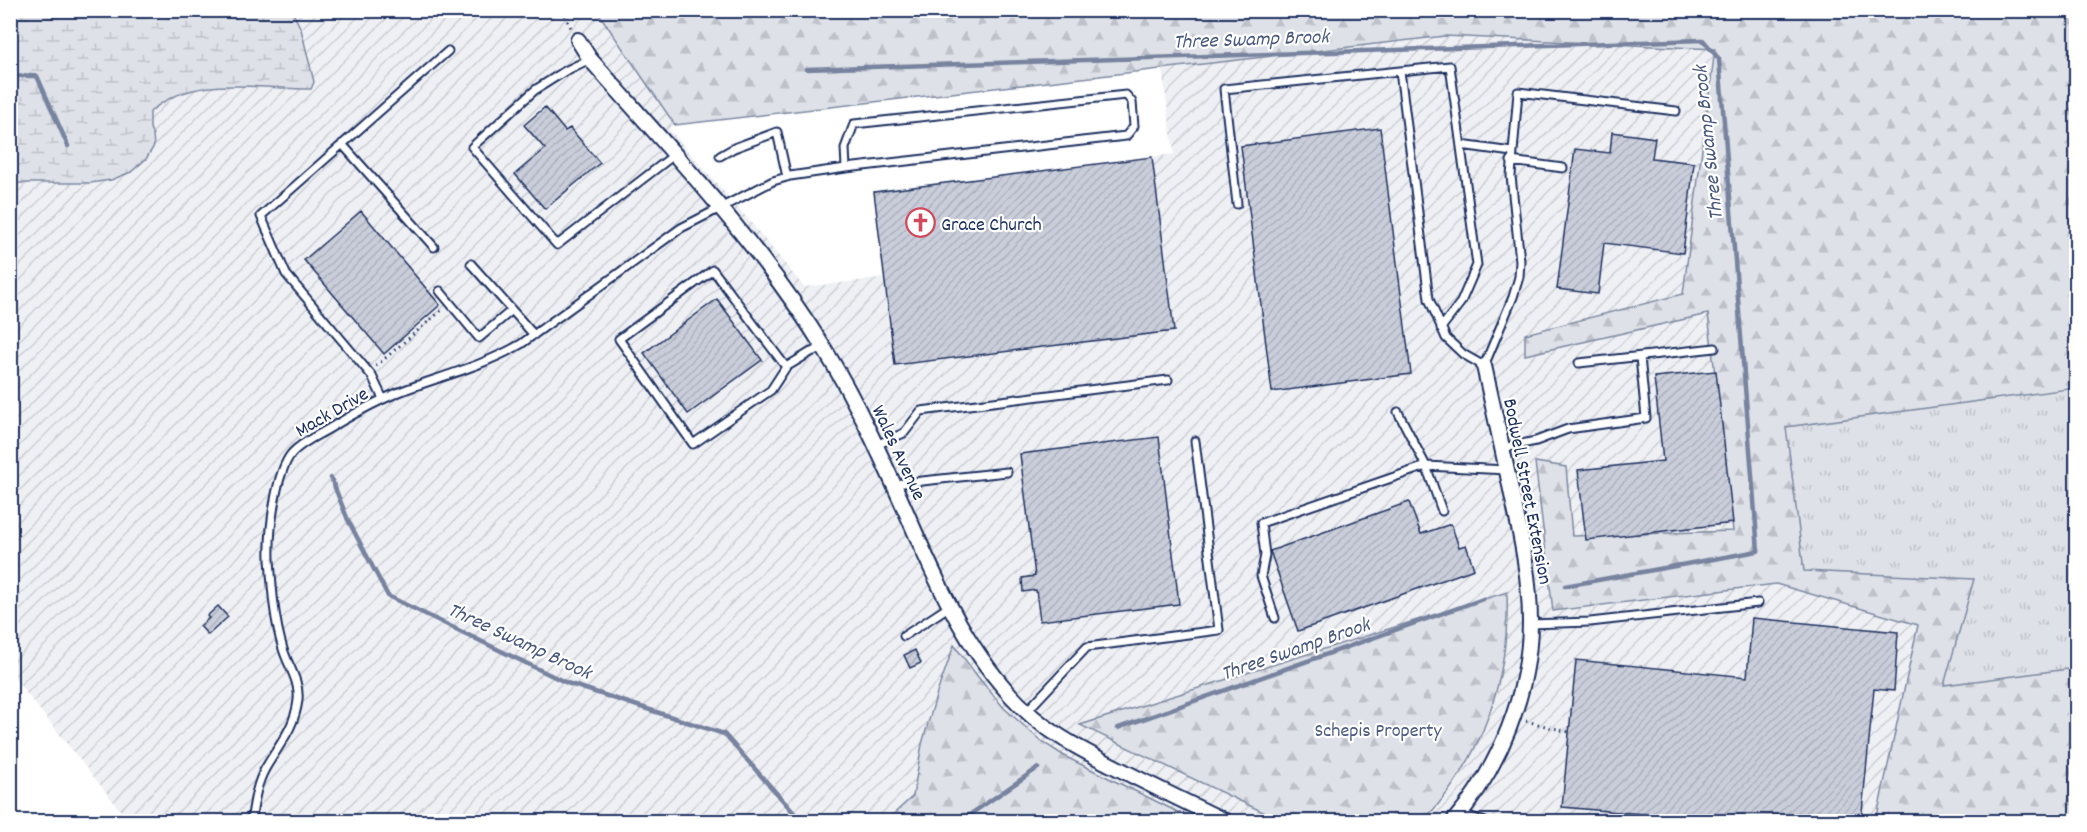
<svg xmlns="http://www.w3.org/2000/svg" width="2087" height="832" viewBox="0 0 2087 832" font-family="Dekko,sans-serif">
	<defs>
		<pattern id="industrial-furrows" width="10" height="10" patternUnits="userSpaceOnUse" patternTransform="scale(1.5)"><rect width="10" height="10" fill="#eff0f4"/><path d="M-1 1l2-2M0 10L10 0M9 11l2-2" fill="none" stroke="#ccced4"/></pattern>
		<pattern id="forest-firs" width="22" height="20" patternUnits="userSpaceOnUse" patternTransform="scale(1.5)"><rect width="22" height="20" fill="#dee1e7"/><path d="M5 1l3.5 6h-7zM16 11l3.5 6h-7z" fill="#bec1c9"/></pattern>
		<pattern id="wetland-marsh" width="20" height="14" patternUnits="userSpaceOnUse" patternTransform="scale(1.5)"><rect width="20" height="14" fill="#dee1e7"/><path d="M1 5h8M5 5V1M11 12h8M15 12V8" fill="none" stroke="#bec1c9"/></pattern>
		<pattern id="park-tufts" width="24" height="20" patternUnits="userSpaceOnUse" patternTransform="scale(1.5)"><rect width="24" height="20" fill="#dee1e7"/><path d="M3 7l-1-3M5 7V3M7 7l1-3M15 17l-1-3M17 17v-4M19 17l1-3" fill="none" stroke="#bec1c9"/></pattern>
		<pattern id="building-hatch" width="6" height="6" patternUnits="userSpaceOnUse" patternTransform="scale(1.5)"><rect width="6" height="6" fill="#caceda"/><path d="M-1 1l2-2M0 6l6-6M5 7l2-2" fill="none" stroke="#adb1be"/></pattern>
	</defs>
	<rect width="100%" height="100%" fill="#fff"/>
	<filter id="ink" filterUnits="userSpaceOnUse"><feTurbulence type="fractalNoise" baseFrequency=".0167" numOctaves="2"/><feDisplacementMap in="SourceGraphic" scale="12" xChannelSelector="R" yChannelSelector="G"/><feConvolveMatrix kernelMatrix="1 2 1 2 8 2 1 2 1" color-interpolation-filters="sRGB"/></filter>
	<g filter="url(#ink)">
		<path fill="url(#industrial-furrows)" fill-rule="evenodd" d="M11,10L1731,11L1975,579L1904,822L1423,821L1454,783L1485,727L1496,697L1507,638L1250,674L1080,725L1282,821H1196L1058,752L1017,722L990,693L954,645L937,693L922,744L913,796L886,822L129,821L11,674ZM1157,35L1174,154L874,192L885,278L804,287L748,219L669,129L747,60Z"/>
		<path fill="url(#forest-firs)" stroke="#7c88a2" stroke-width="1.5" d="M597,11H2076V821H1876L1918,625L1776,584L1553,611L1535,462L1566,467L1572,536L1733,531L1708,314L1525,355V334L1683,294L1715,49L1445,36L675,125Z
			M1507,592C1510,677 1483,760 1423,821H1282L1080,725Z
			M954,645L978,677L1004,708L1041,741L1066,757L1196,821H886L913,796L922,744L937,693Z"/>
		<path fill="url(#wetland-marsh)" stroke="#7c88a2" stroke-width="1.5" d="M11,10L292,11L301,29L314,82L311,89C258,89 193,73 150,112V128L153,135L154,146L146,159L131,172L111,180L90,183H11Z"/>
		<path fill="url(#park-tufts)" stroke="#7c88a2" stroke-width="1.5" d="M2076,388V668L1944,685L1974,579L1804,571L1786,427Z"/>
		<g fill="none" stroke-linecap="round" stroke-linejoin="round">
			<path stroke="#77839f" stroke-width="4.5" d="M806,69L1703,40L1719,59L1758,551L1565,586
				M10,76H37L68,146
				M331,478L348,520L388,596L567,683L724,734L802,822
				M1118,728L1483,599
				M959,822L1038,768"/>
		</g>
		<path fill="url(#building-hatch)" stroke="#1b2f5e" stroke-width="1.5" d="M545,107L565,131L570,128L600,163L545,209L515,174L545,149L524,125Z
			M1380,128L1411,374L1272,392L1241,146Z
			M1612,132L1655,138L1652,158L1694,163L1683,253L1604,243L1598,294L1557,289L1575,149L1610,153Z
			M1152,157L1174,331L895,365L874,192Z
			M361,211L440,305L384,354L304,260Z
			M717,299L762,360L688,414L644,353Z
			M1716,371L1733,523L1586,540L1578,470L1663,461L1654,377Z
			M1159,437L1179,604L1040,621L1036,590L1023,592L1022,578L1035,576L1020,454Z
			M1409,502L1421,534L1451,524L1459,547L1466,545L1474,569L1298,631L1270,551Z
			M218,606L228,617L208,635L200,626L209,618L207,616Z
			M1752,618L1898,632L1894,691L1874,689L1861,822H1732L1562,807L1576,660L1747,677Z
			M915,650L921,663L910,668L904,655Z"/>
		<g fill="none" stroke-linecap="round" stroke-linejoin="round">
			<defs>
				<path id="service" d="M590,59L565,71L535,90L472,147L557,245L674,155
					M1400,71L1450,66L1477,265L1461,302L1441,328
					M342,144L434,247
					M1461,145L1512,152
					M720,156L734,148L777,132L787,177
					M1511,161L1563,168
					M1237,204L1224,89L1400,71L1429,299L1446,338L1463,354L1484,366L1513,297L1519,277L1520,261L1511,176L1518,92L1676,111
					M471,264L534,335
					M440,291L479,338L512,310
					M1579,363L1715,348
					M786,367L713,270L619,339L693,444L771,390L786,367L811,352L824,348
					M383,399L372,376L286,274L261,216L448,51
					M1398,412L1426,466L1442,511
					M876,445L904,433L921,411L1168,380
					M1502,448L1536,441L1568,429L1646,418L1640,357
					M894,484L1007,472
					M1275,618L1261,576L1265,555L1261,523L1426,466L1507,470
					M1530,624L1590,622L1758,603
					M904,636L950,606
					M1027,711L1087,647L1219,630L1195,441
					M1460,813L1485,822
					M251,822C254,804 256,785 265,769C278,746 295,728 298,700C300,681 288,666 283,649C274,620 272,588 270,559C269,533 275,473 292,453C302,442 317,436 330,428C355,413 380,399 407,389C446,375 485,365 521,344L681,228L773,181L790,176L846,168L1126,136L1134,126L1132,102L1126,95L854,124L845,148L846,168"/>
				<path id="minor" d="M578,40L590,59C672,152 760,244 825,350C857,402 882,458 907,514C939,587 972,664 1033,717C1063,742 1100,759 1135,777C1165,792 1196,807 1227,822
					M1453,822C1499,769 1530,692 1530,622C1530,580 1522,540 1513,500C1504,455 1494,411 1484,366"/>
			</defs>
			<use href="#service" stroke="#1b2f5e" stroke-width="11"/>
			<use href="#minor" stroke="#1b2f5e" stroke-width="18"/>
			<path stroke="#1b2f5e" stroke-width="3" stroke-dasharray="1.5 4.5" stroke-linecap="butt" d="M562,10L571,28
				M376,366L442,310
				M1526,721L1569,732"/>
			<use href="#service" stroke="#fff" stroke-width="7"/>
			<use href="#minor" stroke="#fff" stroke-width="14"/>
		</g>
	</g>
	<defs>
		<symbol id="church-ring" viewBox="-11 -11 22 22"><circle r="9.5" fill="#fff" stroke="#d1495b" stroke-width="1.5"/><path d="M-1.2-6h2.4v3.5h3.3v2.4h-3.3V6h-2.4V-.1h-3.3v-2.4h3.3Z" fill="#d1495b"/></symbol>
	</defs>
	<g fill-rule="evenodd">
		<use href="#church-ring" x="904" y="206" width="33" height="33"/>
	</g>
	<g text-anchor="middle" stroke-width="4.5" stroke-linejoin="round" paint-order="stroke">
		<g font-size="20" fill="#1b2f5e" stroke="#fff" text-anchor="start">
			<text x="941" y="230">Grace Church</text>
		</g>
		<g font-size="20" fill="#1b2f5e" stroke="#fff">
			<text transform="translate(331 411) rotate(-30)" y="7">Mack Drive</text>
			<text transform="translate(900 452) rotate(65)" y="7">Wales Avenue</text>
			<text transform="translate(1529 491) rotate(79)" y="7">Bodwell Street Extension</text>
		</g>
		<g font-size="20" fill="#4c5c80" stroke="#fff">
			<text x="1378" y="736">Schepis Property</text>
		</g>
		<g font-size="21" font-style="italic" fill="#49597e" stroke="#fff">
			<text transform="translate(1251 38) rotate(-2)" y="7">Three Swamp Brook</text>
			<text transform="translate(1707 143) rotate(-96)" y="7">Three Swamp Brook</text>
			<text transform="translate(520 640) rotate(25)" y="7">Three Swamp Brook</text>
			<text transform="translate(1295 648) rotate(-19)" y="7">Three Swamp Brook</text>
		</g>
	</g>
	<rect width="2087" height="832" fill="none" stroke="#fff" stroke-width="36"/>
	<rect x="18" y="18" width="2051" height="796" fill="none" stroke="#1b2f5e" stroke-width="2" filter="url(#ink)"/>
</svg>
